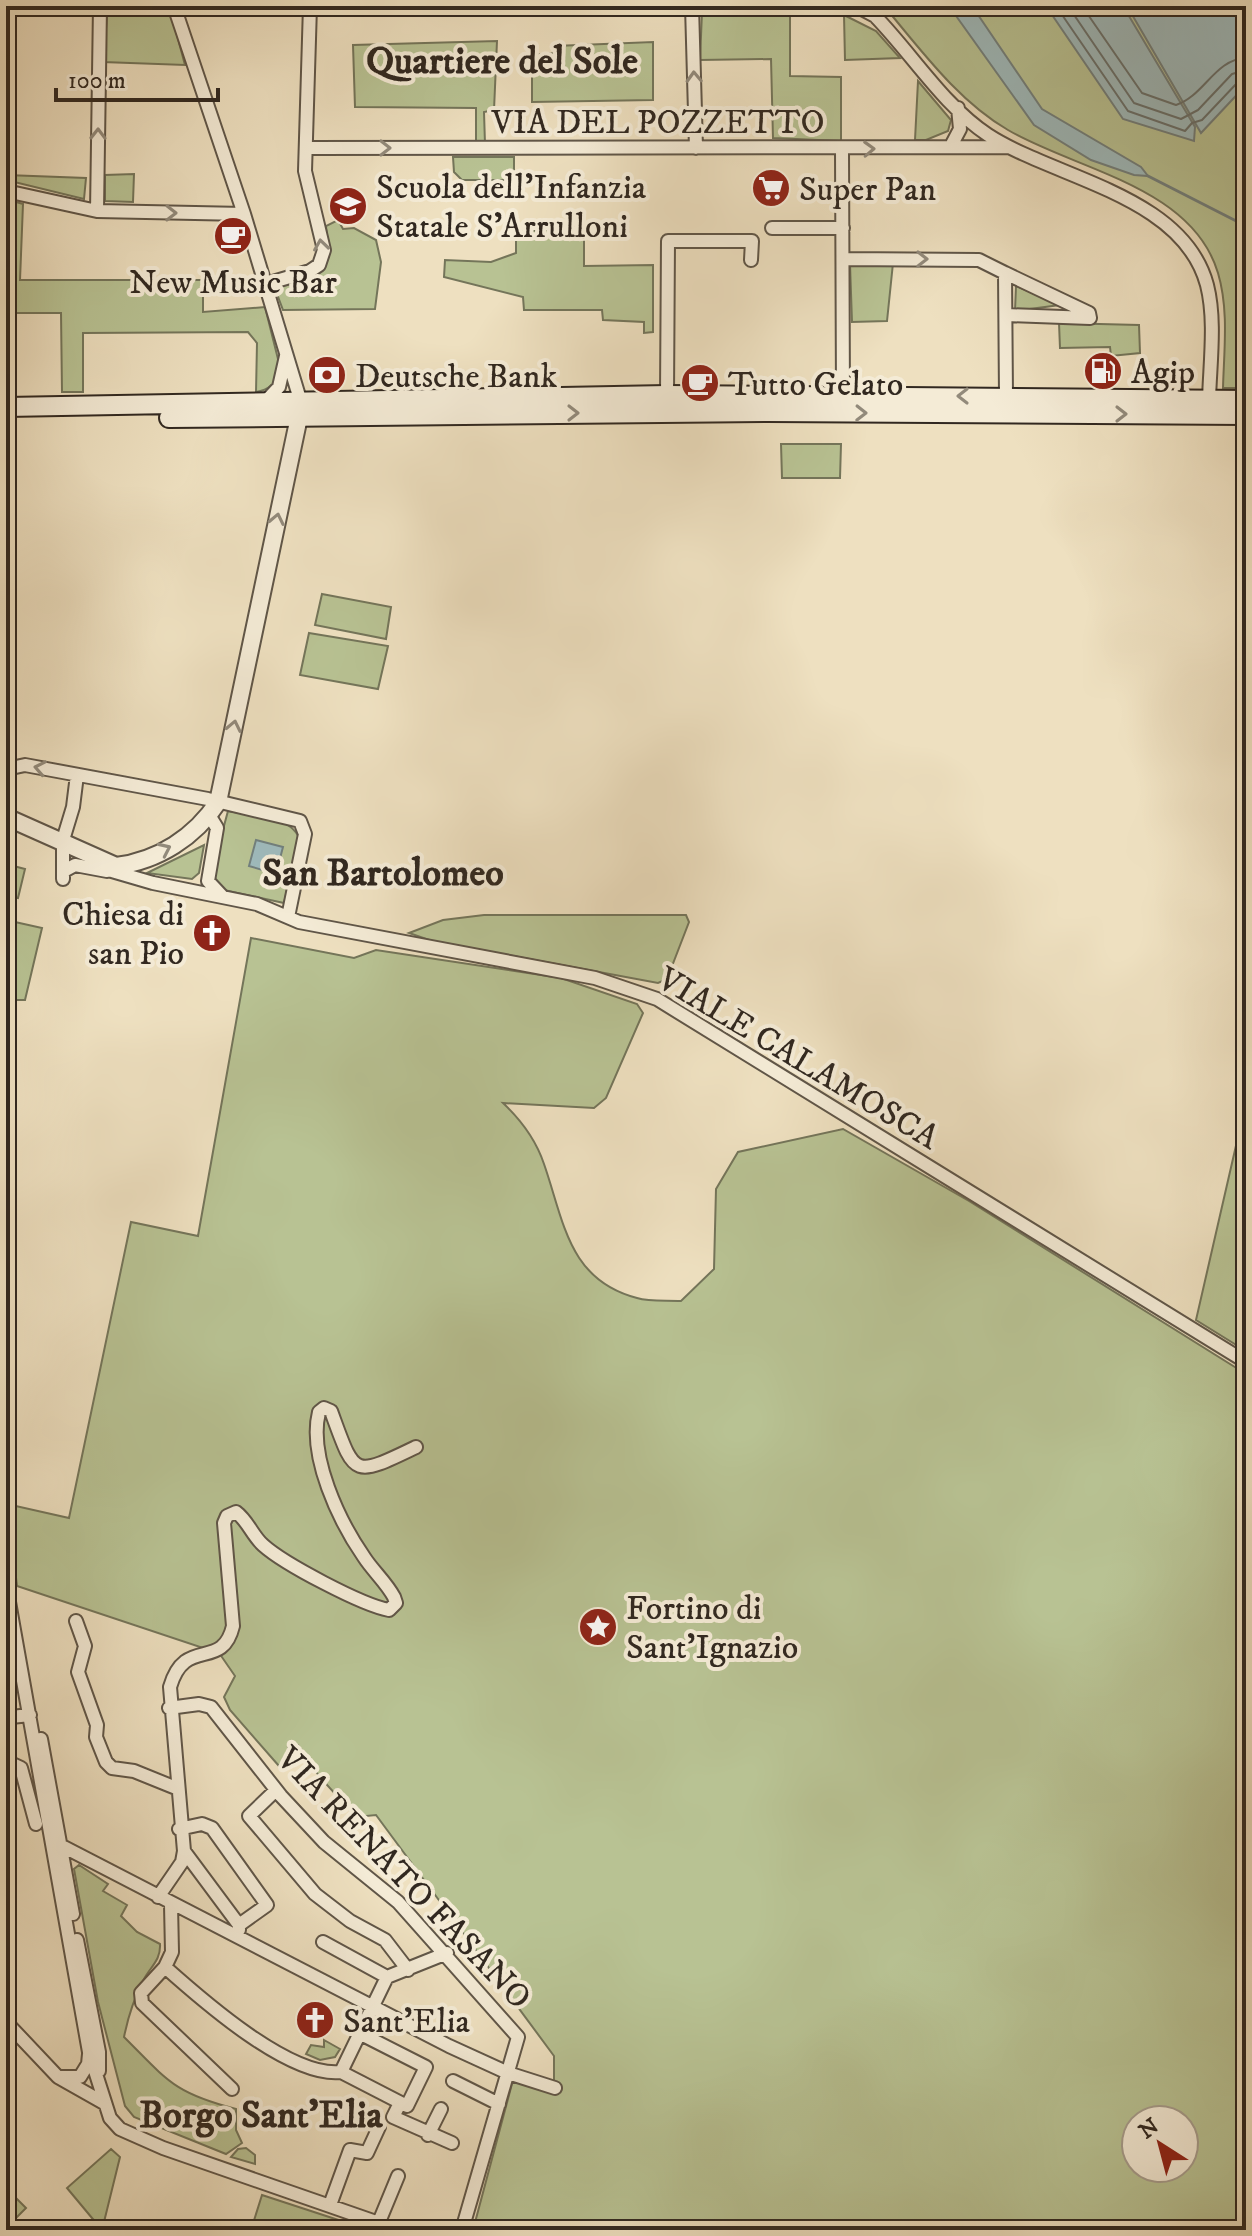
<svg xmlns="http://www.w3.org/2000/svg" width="1252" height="2236" viewBox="0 0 1252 2236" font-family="'IM FELL DW Pica',serif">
	<rect width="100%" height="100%" fill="#eee0c0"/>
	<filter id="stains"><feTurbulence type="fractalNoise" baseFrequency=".0025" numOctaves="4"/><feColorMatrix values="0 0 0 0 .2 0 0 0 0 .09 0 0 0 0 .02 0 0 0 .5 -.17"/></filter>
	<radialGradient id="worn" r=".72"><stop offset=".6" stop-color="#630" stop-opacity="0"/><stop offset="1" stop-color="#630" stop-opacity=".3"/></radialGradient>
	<path fill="#b8c293" stroke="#74755a" stroke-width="2" fill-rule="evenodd" d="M108,6L170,9L185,65L103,62Z
		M884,6H1246V388H1223C1224,350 1229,310 1218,273C1192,186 1076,170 1008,130C958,101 921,50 884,6Z
		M790,11V76L841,77V141L773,138L771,59L700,60L702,12Z
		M844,15L876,31L900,58L845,60Z
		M497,41L494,110L484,112L485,144H476V108L355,107L353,45Z
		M653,42V100L532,102V55L555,53V46Z
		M918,81L951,120L948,131L926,140H915Z
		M453,157H514V180H462L454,172Z
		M134,174L133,202L105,201V175Z
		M6,175L86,178L84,199L6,180Z
		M6,199L23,204L20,280H203V312L265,307L281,371C276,383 269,390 256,392L257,343L248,332L83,333V392H62L61,313H6Z
		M338,220L343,229L354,228L376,240L381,262L375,309L283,310L274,286L319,270L329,257L326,226Z
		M584,227V266L653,265V332L644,333V322L603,320L602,310H524L523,297L444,277L445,260L491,262L516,253V232Z
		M893,263L887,321L852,322L850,264Z
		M1016,286L1060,305L1015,311Z
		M1059,323L1139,325L1140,353L1111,356L1110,347L1060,348Z
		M781,444H841L840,478H782Z
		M322,594L391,607L386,639L315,625Z
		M309,633L388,646L378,689L300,675Z
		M228,811C249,815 290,815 299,838L284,903L224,890L211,874Z
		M204,845L199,873L192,879L147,873Z
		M6,864L25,869L18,898L6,896Z
		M484,915H686L689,922L667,979L658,983L432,941L409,933L443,920Z
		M6,920L42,928L25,1000H6Z
		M251,938L354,958L376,950L561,978L637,1004L643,1013L606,1098L594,1108L503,1103C521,1120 536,1140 544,1164C564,1221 568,1280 637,1298C650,1302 667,1300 681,1301L714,1269L716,1189L738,1152L843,1129L969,1201L1246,1374V2230H473L513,2080L554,2093V2056L376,1815L356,1817L319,1776L298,1745L288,1747L289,1758L279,1766L230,1710L224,1697L235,1676L215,1647L206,1649L17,1586L7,1504L69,1518L131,1222L198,1236ZM1136,2120H1184V2168H1136Z
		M1246,1102V1351L1196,1320Z
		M79,1865L108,1884L103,1891L127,1905L121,1916L137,1932L160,1944C161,1960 151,1966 144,1979C134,1998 128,2017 124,2037C168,2081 174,2093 236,2109V2130L242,2143L226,2154L134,2117L125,2106L98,2002L74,1869Z
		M324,2040L340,2049L335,2057L320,2060L306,2054L311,2045L324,2047Z
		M246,2148L255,2155V2164L231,2157L238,2149Z
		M111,2149L120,2157L102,2230L67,2188Z
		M6,2188L26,2208L6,2228Z
		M262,2195L369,2230H251Z"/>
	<path fill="#9ebabc" stroke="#72807e" stroke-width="2" d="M949,6H972L1042,109L1141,167L1148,176L1134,175L1091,160L1034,125Z
		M1046,6H1123L1195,127L1194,141L1123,119Z
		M1127,6H1246V85L1201,133Z
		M256,840L283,847L276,874L249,866Z"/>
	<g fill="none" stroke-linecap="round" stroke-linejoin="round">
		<path stroke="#68716e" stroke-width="2" d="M1056,6L1128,111L1185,131L1192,123L1202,120L1238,82L1246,80
			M1068,6L1134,103L1181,119L1198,110L1232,74L1246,70
			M1082,6L1142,93L1176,105C1204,96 1215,59 1246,58"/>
		<path stroke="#72807e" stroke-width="3" d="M1148,176L1246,226"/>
		<defs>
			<path id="minor" d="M174,6L244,214L302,406
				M692,6L696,148
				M856,6L875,16C912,54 944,106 988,135C1056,179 1183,195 1207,285C1216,320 1210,363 1209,400
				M951,146L960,129L958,108
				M307,148L1009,147
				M842,150L843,396
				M6,191L97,211L244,214
				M97,211L100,6
				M772,228H843
				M844,259L979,260L1005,273L1006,396
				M1005,273L1089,313L1090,318L1007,315
				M266,284L310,271L319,265L324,250L305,171L310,6
				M667,395L668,241H752L751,260
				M264,403L279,387L286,356
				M6,773L11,768L25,765L208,799L300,821L305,834L288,917
				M209,815L217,828L208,881L223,897
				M105,869L153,883L257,904L299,922L595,978L657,999L1246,1362
				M64,871L75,865L107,871
				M63,879V840L73,807L77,775
				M6,1585L89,2052L110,2118L120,2129L163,2148L399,2230
				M76,1621L85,1646L78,1672L97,1725L96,1737L106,1762L112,1768L134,1771L176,1788
				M6,1698L11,1717
				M169,1708L199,1704L211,1707L281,1796L324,1842L398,1902L518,2037L462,2230
				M6,1723L11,1717L30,1715
				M41,1739L73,1914
				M6,1761L21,1768L36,1824
				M276,1790L249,1816L315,1894L350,1921L385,1940L408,1970
				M179,1829L202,1824L212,1828L267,1905L239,1925
				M53,1847L62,1846L449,2046L508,2073L555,2088
				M184,1851L239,1925V1930
				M158,1897L182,1862L184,1851L170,1687C185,1635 222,1672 233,1626L224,1523L227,1516L236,1512C248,1521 252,1535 263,1545C284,1564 362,1605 389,1610L396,1603L394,1597C386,1582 373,1571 364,1557C339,1521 308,1456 319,1412L324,1408L331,1411C355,1477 352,1478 416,1447
				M171,1905L172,1952L165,1967C202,2000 290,2078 341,2072L387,1977L447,1953
				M77,1940L99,2052V2071
				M323,1942L387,1977
				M165,1967L141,1993L142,2003L232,2089
				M6,2022L58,2077L104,2103
				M341,2072L407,2106L426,2067L361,2034
				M61,2077H80L88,2064L89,2054
				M453,2081L499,2104
				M400,2103L393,2117L452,2143
				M428,2135L441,2109
				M330,2205L350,2150L367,2153L379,2127L338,2108
				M379,2222L398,2176"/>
			<path id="tertiary" d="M6,817L116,866C158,861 195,837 218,802L299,417"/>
			<path id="secondary" d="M6,407L667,395L1246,400
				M169,418L769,412L1246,415"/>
		</defs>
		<use href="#minor" stroke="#605648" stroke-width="16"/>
		<use href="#tertiary" stroke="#605648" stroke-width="20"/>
		<use href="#secondary" stroke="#312820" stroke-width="22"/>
		<use href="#minor" stroke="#f4ebd6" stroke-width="12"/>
		<use href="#tertiary" stroke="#f4ebd6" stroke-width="16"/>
		<use href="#secondary" stroke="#f4ebd6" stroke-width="18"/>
	</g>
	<defs><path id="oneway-chevron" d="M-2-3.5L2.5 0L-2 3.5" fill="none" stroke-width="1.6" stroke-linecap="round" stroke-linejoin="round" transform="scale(2)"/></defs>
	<g stroke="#928a7b">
		<use href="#oneway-chevron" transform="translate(694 77) rotate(-92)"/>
		<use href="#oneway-chevron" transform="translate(98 134) rotate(-89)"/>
		<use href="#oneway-chevron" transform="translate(385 148)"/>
		<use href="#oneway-chevron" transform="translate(869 149) rotate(-2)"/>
		<use href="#oneway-chevron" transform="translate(171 213) rotate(1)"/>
		<use href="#oneway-chevron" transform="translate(321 245) rotate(-98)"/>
		<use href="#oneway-chevron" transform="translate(922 259)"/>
		<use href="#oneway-chevron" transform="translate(963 396) rotate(180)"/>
		<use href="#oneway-chevron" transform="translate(573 413)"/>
		<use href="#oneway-chevron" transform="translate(861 413) rotate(1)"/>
		<use href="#oneway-chevron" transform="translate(1121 414)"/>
		<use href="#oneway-chevron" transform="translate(277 519) rotate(-78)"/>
		<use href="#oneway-chevron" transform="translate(234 726) rotate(-78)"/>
		<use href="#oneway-chevron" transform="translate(40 768) rotate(-169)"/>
		<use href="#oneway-chevron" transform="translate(165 849) rotate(-25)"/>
	</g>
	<defs>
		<symbol id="supermarket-disc" viewBox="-11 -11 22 22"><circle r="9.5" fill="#8f2418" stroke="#f4ebd6"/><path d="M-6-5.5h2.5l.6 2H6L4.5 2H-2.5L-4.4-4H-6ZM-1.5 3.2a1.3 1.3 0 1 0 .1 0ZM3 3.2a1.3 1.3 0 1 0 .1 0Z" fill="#fff"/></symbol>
		<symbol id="school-disc" viewBox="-11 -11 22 22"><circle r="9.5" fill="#8f2418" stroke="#f4ebd6"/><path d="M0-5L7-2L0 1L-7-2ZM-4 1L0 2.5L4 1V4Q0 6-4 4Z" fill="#fff"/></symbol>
		<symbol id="cafe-disc" viewBox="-11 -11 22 22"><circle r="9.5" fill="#8f2418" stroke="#f4ebd6"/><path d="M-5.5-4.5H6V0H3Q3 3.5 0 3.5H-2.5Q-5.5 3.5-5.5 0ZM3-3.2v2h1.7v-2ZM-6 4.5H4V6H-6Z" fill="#fff"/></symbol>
		<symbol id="fuel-disc" viewBox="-11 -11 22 22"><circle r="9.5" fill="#8f2418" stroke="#f4ebd6"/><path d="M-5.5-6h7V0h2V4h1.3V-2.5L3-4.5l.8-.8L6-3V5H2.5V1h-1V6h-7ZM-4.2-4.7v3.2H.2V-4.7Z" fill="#fff"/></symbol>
		<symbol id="bank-disc" viewBox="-11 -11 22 22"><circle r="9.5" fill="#8f2418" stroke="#f4ebd6"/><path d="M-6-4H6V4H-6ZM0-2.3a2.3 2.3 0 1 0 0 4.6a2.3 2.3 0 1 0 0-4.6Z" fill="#fff"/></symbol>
		<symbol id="church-disc" viewBox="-11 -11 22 22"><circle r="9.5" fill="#8f2418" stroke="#f4ebd6"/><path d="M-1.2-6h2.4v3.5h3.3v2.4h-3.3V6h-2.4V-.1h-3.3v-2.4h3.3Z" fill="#fff"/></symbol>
		<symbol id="sight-disc" viewBox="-11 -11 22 22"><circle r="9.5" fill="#8f2418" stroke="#f4ebd6"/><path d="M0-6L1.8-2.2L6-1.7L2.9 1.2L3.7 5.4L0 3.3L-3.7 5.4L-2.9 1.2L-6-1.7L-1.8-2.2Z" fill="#fff"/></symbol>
	</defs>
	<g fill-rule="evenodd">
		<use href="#supermarket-disc" x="749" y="166" width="44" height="44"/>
		<use href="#school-disc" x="326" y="184" width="44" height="44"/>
		<use href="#cafe-disc" x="211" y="214" width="44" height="44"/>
		<use href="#fuel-disc" x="1081" y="349" width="44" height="44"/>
		<use href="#bank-disc" x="305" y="353" width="44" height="44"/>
		<use href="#cafe-disc" x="678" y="361" width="44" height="44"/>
		<use href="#church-disc" x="190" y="911" width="44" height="44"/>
		<use href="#sight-disc" x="576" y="1605" width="44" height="44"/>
		<use href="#church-disc" x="293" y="1998" width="44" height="44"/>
	</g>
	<g text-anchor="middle" stroke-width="8" stroke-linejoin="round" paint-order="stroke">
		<g font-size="34" fill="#312820" stroke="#f4ebd6">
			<text x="658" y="133">VIA DEL POZZETTO</text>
			<text transform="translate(799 1057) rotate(31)" y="12">VIALE CALAMOSCA</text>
			<text transform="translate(405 1877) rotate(46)" y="12">VIA RENATO FASANO</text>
		</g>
		<g font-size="34" fill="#312820" stroke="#f4ebd6" text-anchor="start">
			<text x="376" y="198">Scuola dell'Infanzia<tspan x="376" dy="39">Statale S'Arrulloni</tspan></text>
			<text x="799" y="200">Super Pan</text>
			<text x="233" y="293" text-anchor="middle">New Music Bar</text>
			<text x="1131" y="383">Agip</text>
			<text x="355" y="387">Deutsche Bank</text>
			<text x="728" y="395">Tutto Gelato</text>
			<text x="184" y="925" text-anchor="end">Chiesa di<tspan x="184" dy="39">san Pio</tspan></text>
			<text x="626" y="1619">Fortino di<tspan x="626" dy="39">Sant'Ignazio</tspan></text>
			<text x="343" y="2032">Sant'Elia</text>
		</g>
		<g font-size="38" font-weight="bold" fill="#312820" stroke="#f4ebd6">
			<text x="502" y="73">Quartiere del Sole</text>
			<text x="383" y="885">San Bartolomeo</text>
			<text x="261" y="2127">Borgo Sant'Elia</text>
		</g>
	</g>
	<rect width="1252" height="2236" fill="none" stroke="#eee0c0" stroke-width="32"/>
	<rect x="8" y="8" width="1236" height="2220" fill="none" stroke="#312820" stroke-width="4"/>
	<rect x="16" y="16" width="1220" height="2204" fill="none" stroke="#312820" stroke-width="2"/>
	<g transform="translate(1160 2144) rotate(324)"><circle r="38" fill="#f4ebd6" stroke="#a69d8d" stroke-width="2"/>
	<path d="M0-6L14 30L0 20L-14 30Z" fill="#8f2418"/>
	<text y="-12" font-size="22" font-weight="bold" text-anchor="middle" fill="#312820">N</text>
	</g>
	<path d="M56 88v12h162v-12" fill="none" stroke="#312820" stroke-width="4"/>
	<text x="68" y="88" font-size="24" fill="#312820" stroke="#f4ebd6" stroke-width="6" paint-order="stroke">100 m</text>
	<rect width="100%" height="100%" filter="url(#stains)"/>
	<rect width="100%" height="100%" fill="url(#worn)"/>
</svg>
